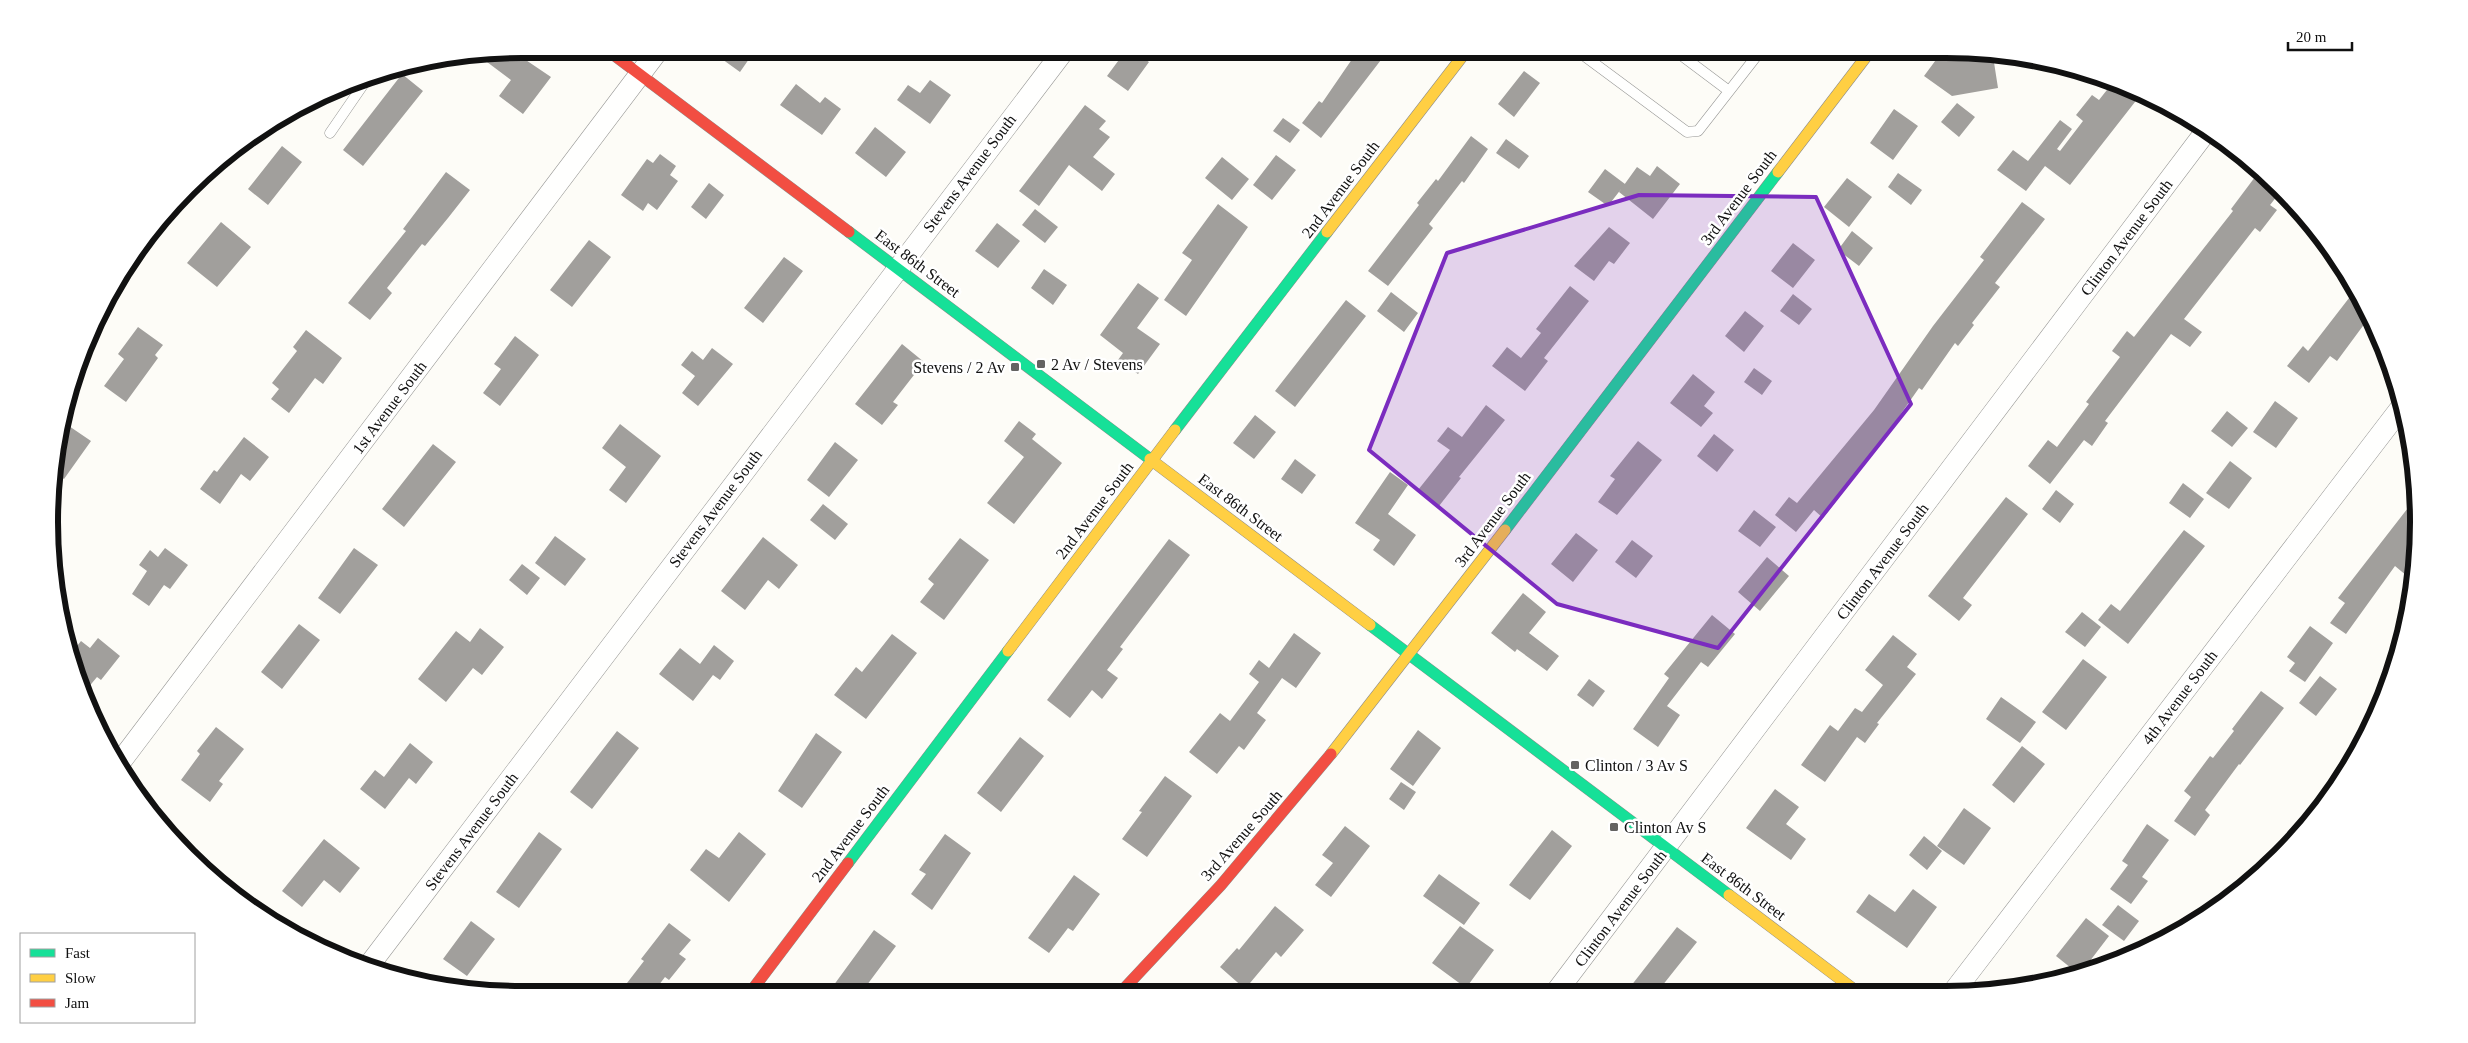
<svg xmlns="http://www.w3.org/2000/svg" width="2468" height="1043" viewBox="0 0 2468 1043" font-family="Georgia,serif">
	<rect width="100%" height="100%" fill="#fdfcf7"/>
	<path fill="#a19f9c" d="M708,49H756L740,72Z
		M1127,49H1131L1149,62L1128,91L1107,76Z
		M1359,49H1374L1384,56L1321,138L1302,123L1319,101L1322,103Z
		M1944,49L1993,56L1998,88L1952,96L1924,76Z
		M511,50L551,77L523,114L499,96L511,80L479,56Z
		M1524,71L1540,83L1514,117L1498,104Z
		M402,74L423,91L363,166L343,150Z
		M930,80L951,95L930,124L897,100L908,85L920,93Z
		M2114,81L2142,93L2070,185L2045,166L2026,191L1997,170L2013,150L2028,161L2060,120L2072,129L2057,149L2060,151L2083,121L2076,115L2092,95L2099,100Z
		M796,84L820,103L825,97L841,109L822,135L780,105Z
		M1957,103L1975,117L1959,137L1941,122Z
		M1085,105L1106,121L1099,129L1110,137L1093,157L1115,174L1102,191L1069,165L1039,206L1019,191Z
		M1894,109L1918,126L1893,160L1870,143Z
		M1283,118L1300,130L1290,143L1273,131Z
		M875,127L906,152L886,177L855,153Z
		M1471,136L1488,149L1464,183L1462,181L1429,224L1433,228L1388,286L1368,271L1419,205L1417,203L1436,179L1438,181Z
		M1506,139L1529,156L1519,169L1496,153Z
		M282,146L302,162L268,205L248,189Z
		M660,154L676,166L670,175L678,181L657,210L648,203L643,211L621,195L647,159L653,163Z
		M1276,155L1296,170L1272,200L1253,185Z
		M1222,157L1249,179L1232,200L1205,178Z
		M1657,166L1680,184L1653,219L1619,192L1637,167L1650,176Z
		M1605,169L1625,184L1608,206L1588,192Z
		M2261,169L2281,191L2270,205L2277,210L2260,232L2255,228L2184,319L2202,332L2190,347L2171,334L2105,421L2108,423L2092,446L2084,440L2050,484L2028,466L2048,440L2057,447L2089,404L2086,402L2120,357L2112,351L2127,331L2134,337L2233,211L2231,209Z
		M446,172L470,190L448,218L425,246L422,244L387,288L392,293L370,320L348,303L406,231L403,229Z
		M1898,173L1922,190L1911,205L1888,187Z
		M1847,178L1872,197L1849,227L1824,207Z
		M709,183L724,195L706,219L691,207Z
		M2022,202L2045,219L1995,283L2000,287L1972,323L1974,325L1958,346L1955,343L1922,390L1919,388L1893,425L1894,426L1823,518L1814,510L1796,532L1775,515L1789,497L1797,503L1874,410L1933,326L1984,260L1980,257Z
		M1218,204L1248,227L1186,316L1164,300L1192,260L1182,253Z
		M1035,209L1058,227L1045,243L1022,225Z
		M221,222L251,247L217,287L187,263Z
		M997,223L1020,241L998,268L975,251Z
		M1609,227L1630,243L1614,264L1609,261L1594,281L1574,266Z
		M1852,231L1873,248L1859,266L1838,250Z
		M589,240L611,257L572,307L550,290Z
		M1793,243L1815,260L1793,288L1771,271Z
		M784,257L803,271L763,323L744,308Z
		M1044,269L1067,285L1053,305L1031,288Z
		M1138,283L1159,298L1137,328L1160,344L1138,374L1118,360L1123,353L1100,335Z
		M1570,286L1589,301L1544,358L1548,361L1525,391L1492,366L1507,347L1521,358L1541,333L1536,329Z
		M2356,289L2371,315L2337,361L2330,356L2309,383L2287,366L2303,346L2308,351Z
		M1391,292L1418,313L1404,332L1377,311Z
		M1793,294L1812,309L1799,325L1780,311Z
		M1346,300L1366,316L1295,407L1275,391Z
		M1745,311L1764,326L1744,352L1725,336Z
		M138,327L163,345L155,355L158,358L126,402L104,386L124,359L118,354Z
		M306,330L342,358L323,384L315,378L289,413L271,399L279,389L272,383L297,351L293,347Z
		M515,336L539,355L500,406L483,393L501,369L494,364Z
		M902,344L924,362L893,402L898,405L882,425L855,404Z
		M712,348L733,364L698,406L682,393L695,376L681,365L692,351L703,360Z
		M1754,368L1772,381L1762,395L1744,382Z
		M1693,374L1715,392L1704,406L1713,413L1701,427L1670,403Z
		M2275,401L2298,418L2276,448L2253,432Z
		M1486,405L1505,420L1459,477L1461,478L1439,506L1418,490L1450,450L1437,441L1448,427L1462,437Z
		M2227,411L2248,428L2232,447L2211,431Z
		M1255,415L1276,432L1254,459L1233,443Z
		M1019,421L1036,434L1032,439L1062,463L1014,524L987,503L1024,457L1004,441Z
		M66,424L91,441L64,479L53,471V460L59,435Z
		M620,424L661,456L626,503L609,490L626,467L602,448Z
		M1714,434L1734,450L1717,472L1697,456Z
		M244,437L269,457L250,481L241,474L220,504L200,489L214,470L217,472Z
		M1638,441L1662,460L1617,515L1598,502L1615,479L1610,476Z
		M835,442L858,460L829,497L807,480Z
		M433,444L456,462L404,527L382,509Z
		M1295,459L1316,475L1302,494L1281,479Z
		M2230,461L2252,478L2229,509L2206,493Z
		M1390,472L1408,485L1388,514L1416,535L1394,566L1373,550L1380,540L1355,523Z
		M2183,483L2204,499L2190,518L2169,503Z
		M2056,490L2074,504L2060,523L2042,509Z
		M2418,495L2417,542L2408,553L2416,560V564L2407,576L2395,566L2346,634L2330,623L2345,603L2338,598Z
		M2006,497L2028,514L1963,598L1972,605L1959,621L1928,596Z
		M823,504L848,524L835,540L810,520Z
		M1754,510L1776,527L1760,547L1738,531Z
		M2184,530L2205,546L2128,644L2098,620L2111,604L2120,611Z
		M1576,533L1598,550L1573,582L1551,564Z
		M555,536L586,559L565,586L535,563Z
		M763,537L798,565L779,589L768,580L745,610L721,591Z
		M960,538L989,560L944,620L920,602L934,584L928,579Z
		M1169,539L1190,555L1120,647L1123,649L1107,670L1118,678L1102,699L1092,690L1070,718L1047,700Z
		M1632,540L1653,556L1636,578L1615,562Z
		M165,548L188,565L170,589L164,585L149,606L132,594L147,571L139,565L150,550L158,557Z
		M354,548L378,565L340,614L318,598Z
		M1767,557L1789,576L1760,611L1738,592Z
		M522,564L540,578L527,595L509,580Z
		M1523,593L1546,612L1529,633L1559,656L1547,671L1517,649L1515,652L1491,633Z
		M2082,612L2101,627L2085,647L2065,632Z
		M1712,615L1735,634L1708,667L1701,662L1667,706L1680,715L1658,747L1633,729L1669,678L1664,674Z
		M299,624L320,640L282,689L261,672Z
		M2310,626L2333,643L2305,682L2289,671L2295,663L2287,657Z
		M480,628L504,647L482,675L473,668L446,702L418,679L456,631L470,642Z
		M1294,633L1321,653L1296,688L1282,678L1257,713L1266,720L1244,750L1239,746L1217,774L1189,752L1220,713L1230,721L1259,682L1249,674L1259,660L1269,668Z
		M892,634L917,653L866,719L834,695L856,667L862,672Z
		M1893,635L1917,654L1907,667L1916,674L1877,723L1879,724L1865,743L1857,737L1825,782L1801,765L1830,725L1838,731L1855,708L1862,712L1883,685L1865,670Z
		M98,638L120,656L101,680L97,677L82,695L70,655L81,641L90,648Z
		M714,645L734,661L720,680L713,675L693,701L659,674L680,648L700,664Z
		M2083,659L2107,677L2066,730L2042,712Z
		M2320,676L2337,689L2316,716L2299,703Z
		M1589,679L1605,691L1593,707L1577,695Z
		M2261,691L2284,708L2240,765L2239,764L2205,810L2210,815L2195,836L2174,821L2191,797L2184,791L2210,756L2213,758L2234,731L2232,729Z
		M2001,697L2036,722L2020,743L1986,719Z
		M216,727L244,749L219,781L223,784L210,802L181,780L200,754L197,751Z
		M1418,730L1441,748L1413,786L1390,769Z
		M617,731L639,748L592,809L570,792Z
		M816,733L842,752L802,808L778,791Z
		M1020,737L1044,756L1001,812L977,793Z
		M410,743L433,762L416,784L409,778L385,809L360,789L375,770L384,777Z
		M2022,746L2045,764L2014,803L1992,785Z
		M1165,776L1192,796L1147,857L1122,839L1142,812L1139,811Z
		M1401,782L1416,792L1404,810L1389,799Z
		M1775,789L1799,807L1786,824L1806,839L1791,860L1746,828Z
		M1964,808L1991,828L1964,865L1937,846Z
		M2147,824L2169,840L2142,877L2148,881L2131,904L2110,889L2128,865L2122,861Z
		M1345,826L1370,846L1331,897L1315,885L1333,863L1322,855Z
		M1552,830L1572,846L1530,900L1509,885Z
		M539,832L562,849L519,908L496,892Z
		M739,832L766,854L729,902L690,870L706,849L719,858Z
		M945,834L971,853L932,910L911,894L926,874L919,870Z
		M1924,836L1942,851L1927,870L1909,855Z
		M324,839L360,868L340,893L324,880L302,907L282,891Z
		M1439,874L1480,903L1464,925L1423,896Z
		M1074,875L1100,894L1073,931L1068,928L1049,953L1028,938Z
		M1913,889L1937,907L1907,948L1856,912L1869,894L1895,912Z
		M2118,905L2139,921L2124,941L2102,925Z
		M1275,906L1304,930L1281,957L1276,952L1245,989L1220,967L1237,948L1239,950Z
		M2086,918L2109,936L2083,970L2076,972L2056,956Z
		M471,921L495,939L467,976L443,959Z
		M669,923L691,940L679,954L686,959L669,980L665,977L652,994H641L627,983L644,961L641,959Z
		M1460,926L1494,950L1466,988L1432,963Z
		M1677,927L1697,942L1658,991H1627Z
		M874,930L896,946L861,993H828Z"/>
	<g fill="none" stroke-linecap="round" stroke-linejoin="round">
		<defs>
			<path id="lane" d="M1575,49L1687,132L1698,131L1762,49
				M1673,49L1729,91
				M330,133L363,85L356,80"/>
			<path id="street" d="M118,765L659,49
				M367,968L1065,49
				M1955,990L2404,404
				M1557,991L2207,130"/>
			<path id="fast" d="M849,232L1150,459
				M1175,430L1327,232
				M1505,530L1778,172
				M1370,625L1729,895
				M848,863L1008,651"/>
			<path id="slow" d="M1778,172L1872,49
				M1327,232L1468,49
				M1150,459L1370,625
				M1008,651L1175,430
				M1331,754L1505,530
				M1729,895L1856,991"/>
			<path id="jam" d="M606,49L849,232
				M1120,993L1221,885L1331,754
				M749,994L848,863"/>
		</defs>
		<use href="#lane" stroke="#979795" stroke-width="11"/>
		<use href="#street" stroke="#979795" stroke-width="22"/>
		<use href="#fast" stroke="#8e8d8b" stroke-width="12"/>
		<use href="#slow" stroke="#8e8d8b" stroke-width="12"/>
		<use href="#jam" stroke="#8e8d8b" stroke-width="12"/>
		<use href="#lane" stroke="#fffffe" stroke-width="10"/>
		<use href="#street" stroke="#fffffe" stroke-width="21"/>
		<use href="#fast" stroke="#16e098" stroke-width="11"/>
		<use href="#slow" stroke="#ffcf43" stroke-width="11"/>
		<use href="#jam" stroke="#f24e42" stroke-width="11"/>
	</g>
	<path fill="#7b2cbf" fill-opacity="0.2" stroke="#7b2cbf" stroke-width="4" stroke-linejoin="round" d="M1639,195L1816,197L1911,404L1718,648L1557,604L1369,450L1447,253Z"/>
	<g fill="#646362" stroke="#fff" stroke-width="2">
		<rect x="1036" y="359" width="10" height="10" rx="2.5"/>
		<rect x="1010" y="362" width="10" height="10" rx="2.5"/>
		<rect x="1570" y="760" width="10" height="10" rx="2.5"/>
		<rect x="1609" y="822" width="10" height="10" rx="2.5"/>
	</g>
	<g text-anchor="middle" stroke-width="5" stroke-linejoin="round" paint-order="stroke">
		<g font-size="16" fill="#111" stroke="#fff">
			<text transform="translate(969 173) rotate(-53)" y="6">Stevens Avenue South</text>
			<text transform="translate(1340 189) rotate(-53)" y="6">2nd Avenue South</text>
			<text transform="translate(1738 197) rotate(-53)" y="6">3rd Avenue South</text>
			<text transform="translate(2126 237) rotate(-53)" y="6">Clinton Avenue South</text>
			<text transform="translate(918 263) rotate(37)" y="6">East 86th Street</text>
			<text transform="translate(389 407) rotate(-53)" y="6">1st Avenue South</text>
			<text transform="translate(1241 507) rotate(37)" y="6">East 86th Street</text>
			<text transform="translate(715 508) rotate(-53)" y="6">Stevens Avenue South</text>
			<text transform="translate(1094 510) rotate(-53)" y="6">2nd Avenue South</text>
			<text transform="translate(1492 519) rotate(-53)" y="6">3rd Avenue South</text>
			<text transform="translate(1882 561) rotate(-53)" y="6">Clinton Avenue South</text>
			<text transform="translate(2179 697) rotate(-53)" y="6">4th Avenue South</text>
			<text transform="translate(471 831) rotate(-53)" y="6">Stevens Avenue South</text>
			<text transform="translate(850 833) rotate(-53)" y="6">2nd Avenue South</text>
			<text transform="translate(1241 835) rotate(-49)" y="6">3rd Avenue South</text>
			<text transform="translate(1744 886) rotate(37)" y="6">East 86th Street</text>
			<text transform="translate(1620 908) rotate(-53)" y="6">Clinton Avenue South</text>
		</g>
		<g font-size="16" fill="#111" stroke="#fff" text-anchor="start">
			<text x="1051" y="370">2 Av / Stevens</text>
			<text x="1005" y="373" text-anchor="end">Stevens / 2 Av</text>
			<text x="1585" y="771">Clinton / 3 Av S</text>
			<text x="1624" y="833">Clinton Av S</text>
		</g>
	</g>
	<path d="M0 0H2468V1043H0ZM522 58H1946A464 464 0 0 1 2410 522V522A464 464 0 0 1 1946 986H522A464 464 0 0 1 58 522V522A464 464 0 0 1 522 58Z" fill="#fff" fill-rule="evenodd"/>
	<path fill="none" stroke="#111" stroke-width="6" d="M522 58H1946A464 464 0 0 1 2410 522V522A464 464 0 0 1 1946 986H522A464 464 0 0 1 58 522V522A464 464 0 0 1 522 58Z"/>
	<rect x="20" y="933" width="175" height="90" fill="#ffffff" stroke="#a0a0a0"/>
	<rect x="30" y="949" width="25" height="8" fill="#16e098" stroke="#a0a0a0"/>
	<text x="65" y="958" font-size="15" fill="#111111">Fast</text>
	<rect x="30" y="974" width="25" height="8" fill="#ffcf43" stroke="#a0a0a0"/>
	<text x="65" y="983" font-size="15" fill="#111111">Slow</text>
	<rect x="30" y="999" width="25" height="8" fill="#f24e42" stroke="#a0a0a0"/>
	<text x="65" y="1008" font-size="15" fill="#111111">Jam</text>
	<path d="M2288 42v8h64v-8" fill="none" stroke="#111111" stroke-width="2.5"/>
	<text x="2296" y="42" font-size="15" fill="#111111" stroke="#ffffff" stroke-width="4" paint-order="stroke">20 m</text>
</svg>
